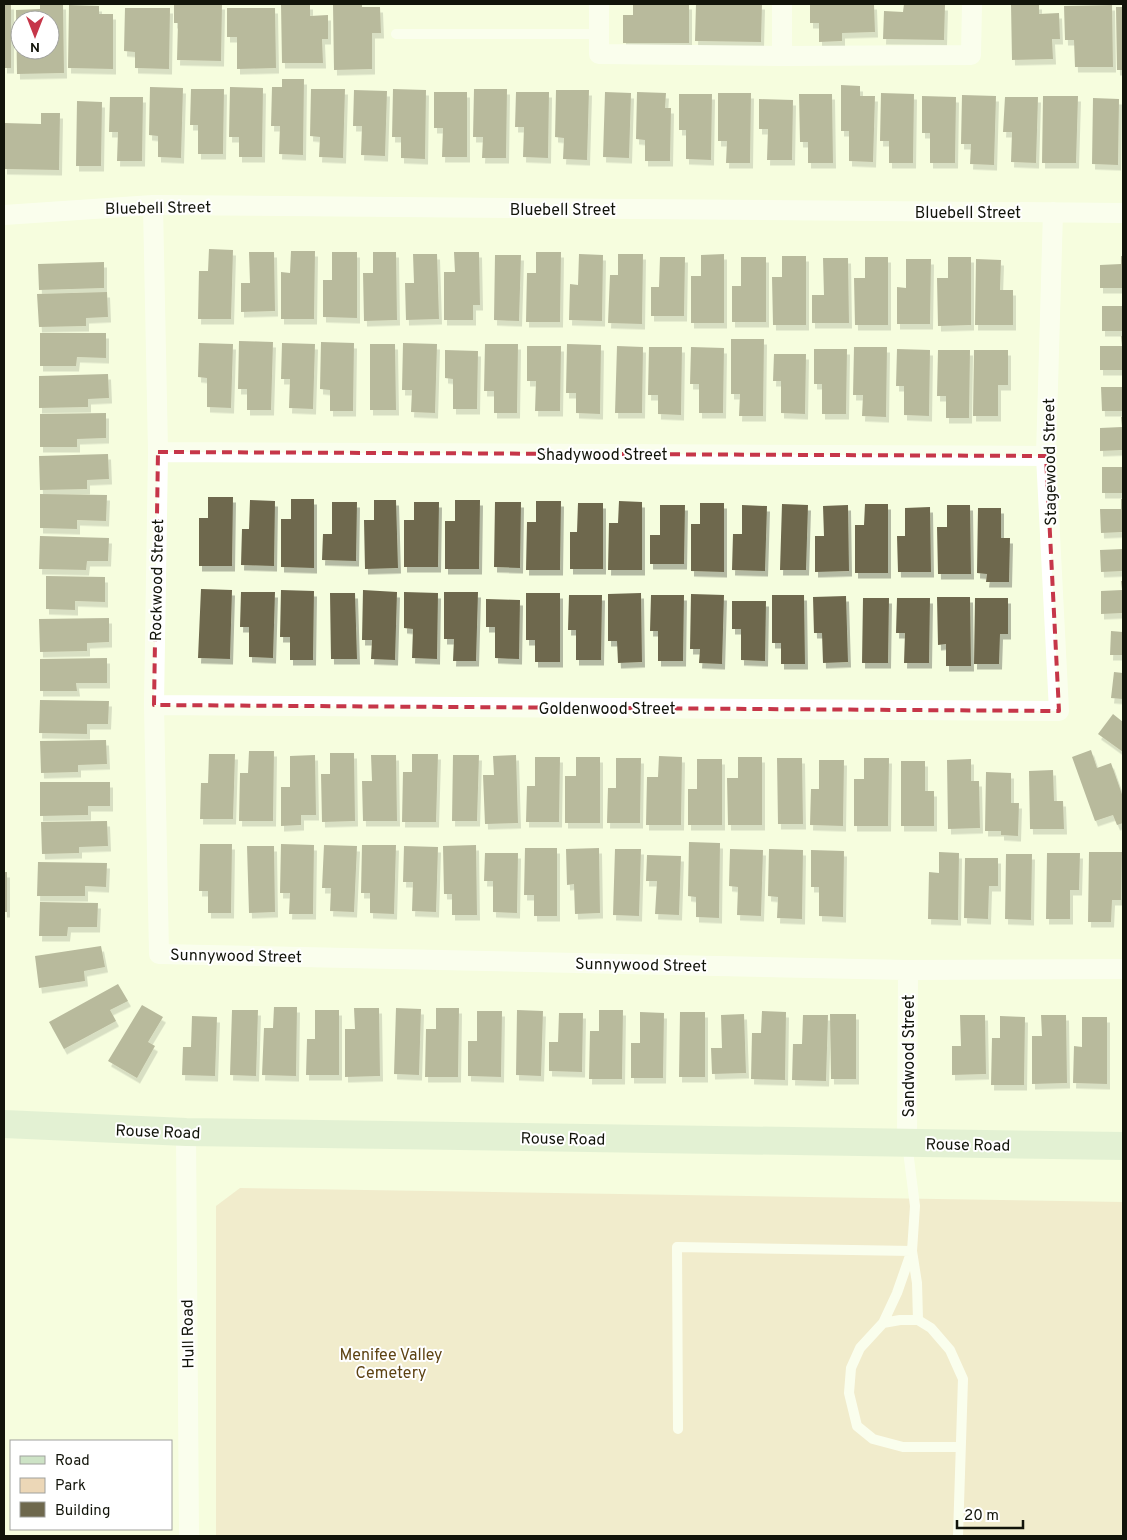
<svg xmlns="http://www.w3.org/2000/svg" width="1127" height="1540" viewBox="0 0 1127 1540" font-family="Overpass,sans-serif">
	<defs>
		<filter id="shadow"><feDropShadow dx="3" dy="5.5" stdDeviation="0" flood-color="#0004"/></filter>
	</defs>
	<rect width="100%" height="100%" fill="#f5fdde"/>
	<path fill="#ecd7b7" d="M240,1188L1123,1202V1536H216V1206Z"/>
	<path fill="#6e684d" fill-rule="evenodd" filter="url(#shadow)" d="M4,4H11V68H4Z
		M40,4H63L64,73L17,74L16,10L40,9ZM20,20H50V50H20Z
		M174,4H222L221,61L177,60L178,23H174Z
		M281,4H310V16L328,15V39H322L323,63H282Z
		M333,4H362V7H380L381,33H372V69L334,70Z
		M633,4H689V43H623V15H633Z
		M696,4H762L761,42L695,41Z
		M810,4H874L875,32L842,33V41L819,42V23H810Z
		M904,4L945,5L944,40L883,39L884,11L903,12Z
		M1011,4H1039V14L1059,13L1060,39H1052L1053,59L1012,60Z
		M69,5L99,6V14H113V69L68,68Z
		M1112,5L1113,67H1075L1074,40H1065L1064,6Z
		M1116,7H1123V70H1117Z
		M125,8H170L169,69L135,68V52L124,51Z
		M227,8H275L276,68L237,69V37H227Z
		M282,79H304L303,155L279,154L280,126H271L272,87H282Z
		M841,85L860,86V96H875L873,162L849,161V131H841Z
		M150,87L183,88L181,158L158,157V136L149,135Z
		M230,87L263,88L262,157H239V137H229Z
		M191,89H224L223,154H198V125H190Z
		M311,89H345L343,158L319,157L320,137L310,136Z
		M393,89L426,90L425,159L401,158V137H392Z
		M474,89H507L506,158H482L483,137H473Z
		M354,90L387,91L385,156L361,155L362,126H353Z
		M556,90H589L587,160L563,159L564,138L555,137Z
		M434,92H467V157H442L443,128H434Z
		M516,92H549L548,158L523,157L524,127H515Z
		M605,92L631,93L629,158L603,157Z
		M637,92L666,93L665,108H671L670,161H645V140L636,139Z
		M718,93H751L750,163H726L727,141H718Z
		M881,93L914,94L913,163H889V141H880Z
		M679,94H712L711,160L686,159V130H679Z
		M799,94H832L833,163H808V142H800Z
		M962,95L996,96L994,165L970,164L971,144H961Z
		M922,96L956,97L955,163H930V133H922Z
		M1043,96H1078L1076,163H1042Z
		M110,97H143L142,161H117L118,132H109Z
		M1005,97H1038L1036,163L1011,162L1012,132H1003Z
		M1093,98L1119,99L1118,165L1092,164Z
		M759,99L793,100L792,160H767L768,129H759Z
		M77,101L102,102L101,166H76Z
		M41,113H60L59,170L4,169V123L41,124Z
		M209,249L233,250L231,319H198L199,271H208Z
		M291,251H315L314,319H281V272L290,273Z
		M249,252H274L275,311L241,312V283H250Z
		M332,252H357V318L323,317V280H332Z
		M373,252H396L397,320L364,321L363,273H373Z
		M454,252H479L480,305H473V320H444V272H455Z
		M536,252H561L560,322H526L527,273H536Z
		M413,254H437L439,319L406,320L405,283H414Z
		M579,254L603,255L602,321L569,320L570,284L578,285Z
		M618,254H643L642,324L608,323L610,275H618Z
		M724,254V323H691V276H701V255Z
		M495,255H521L519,321L494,320Z
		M782,256H806V325H773L772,277H782Z
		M1121,256H1123V288H1100V265L1121,264Z
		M660,257H685L684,316H651V287H659Z
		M741,257H766V322H732V286H741Z
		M865,257H888V325H855L854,278H865Z
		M948,257H971V325L938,326L937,278H948Z
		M823,258H848L849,323H812V295H824Z
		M906,259H931L930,324H897V287L906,288Z
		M976,259L1001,260L1000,290H1013V325H975Z
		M104,262V288L39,290L38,264Z
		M107,292L108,317L86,318V326L39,327L37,294Z
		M1102,306H1123V331H1102Z
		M40,333H106V358L77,357L76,366H40Z
		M1121,336H1123V370H1100V346H1122Z
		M731,339H764L763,416H739L740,394H731Z
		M239,341L273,342L271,410H247V389H238Z
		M321,342L354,343L353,411H330V390L320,389Z
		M199,343L233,344L231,408L207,407V378L198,377Z
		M282,343L315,344L313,409L289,408L290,379H281Z
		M403,343L437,344L435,413L411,412L412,390H402Z
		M370,344H395L396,410H370Z
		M485,344H518L517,413H494V391H484Z
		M567,344L601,345L600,414L576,413V393H566Z
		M527,346H561L560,411H535L536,381H527Z
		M617,346L643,347L642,413H615Z
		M649,347H682L681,415L658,414V395H648Z
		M691,347L724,348L723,413H699V384H690Z
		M854,347H887L886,417L862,416L863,395H853Z
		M814,349H847L846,414H822V384H814Z
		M897,349L930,350L929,416L904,415V386H896Z
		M445,350L478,351L477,409H453V379L445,378Z
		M938,350H970L969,418H946V396H937Z
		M974,350H1008V385H998V416H973Z
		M774,354H806L805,414L781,413V381H773Z
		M108,374L109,398L88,399V407L39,408V376Z
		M1101,387H1123V411H1102Z
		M106,413V438L77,439V447H40V414Z
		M1121,417H1123V450L1100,451V428L1122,427Z
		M108,454L109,479L87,480V489L40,490L39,456Z
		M1102,467H1123V493H1102Z
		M40,494L107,495L106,521L77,520V529L40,528Z
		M208,497H233L232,566H199V518H208Z
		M291,499H314V568L281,567V519H291Z
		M1121,499H1123V532L1101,533L1100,509H1121Z
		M250,500L275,501L274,566L241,565L242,529H249Z
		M374,500H396L398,568L365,569L364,520H374Z
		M455,500H480L479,569H445V521H455Z
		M536,501H561L560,570H526L527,522H536Z
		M619,501L642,502V570H608L609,523H618Z
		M332,502H357L356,561L322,560L323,534H332Z
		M414,502H439L438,567H404V520H414Z
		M495,502H521L520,568L494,567Z
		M578,503H603V569H570V532H577Z
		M700,503H724V572L691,571V524H700Z
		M782,504L808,505L806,570H780Z
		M865,504H888V573H855V525H864Z
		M660,505H685L684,564H650V535H660Z
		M742,505L767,506L765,571L732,570L733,534H742Z
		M848,505L849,571L815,572V536H824L823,506Z
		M947,505H970L971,574H938L937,527H947Z
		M930,507L931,572H898L897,536H905V508Z
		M978,508H1001V538H1010L1009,582H986L987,574L977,573Z
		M40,536L109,538L108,561H87L86,570L39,569Z
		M1123,549V571L1101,572L1100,550Z
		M46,576L105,577V602L75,601V610L46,609Z
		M1121,581H1123V613L1101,614V591L1122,590Z
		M201,589L232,590L230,659L198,658Z
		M281,590L314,591L313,660H290V637H280Z
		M363,590L397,592L395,660L371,659L372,640H362Z
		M241,592H275L273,658L249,657V627H240Z
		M404,592L438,593L437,659L412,658L413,629L404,628Z
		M444,592H478L476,661H453L454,639H444Z
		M330,593H355L357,659H331Z
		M526,593H560V662H535V640H526Z
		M641,593L642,662L618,663L617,641H608V594Z
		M691,594L724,595L722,664L699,663L700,649H690Z
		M569,595H602L601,660H576V630H568Z
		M651,595H684L683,661H658V631H650Z
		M772,595H804L805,664H781V643H772Z
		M846,596L848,662L823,663L822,633H814L813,597Z
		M937,597H970L971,666H946V644L938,645Z
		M863,598H889L888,663H862Z
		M897,598H930L929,663H904L905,633H896Z
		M975,598H1008V634H1000L999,664H974Z
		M486,599L520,600L519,659L495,658V627H486Z
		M732,601H766L765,661L741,660V629H732Z
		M109,618V642L87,643V651L40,652L39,619Z
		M1111,631L1123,632V655H1110Z
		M107,658V683H76L77,691H40V659Z
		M1114,672L1123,673V699L1111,698Z
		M40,700L109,701L108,724H87V734L39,733Z
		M1113,714L1123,722V752L1098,734Z
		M106,740L107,764L78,765V772L41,773L40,741Z
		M1091,750L1097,768L1111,763L1123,797V823L1117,825L1113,815L1095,821L1072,757Z
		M249,751H274L273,821H239L240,773H248Z
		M330,753H354L355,821L322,822L321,774H330Z
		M209,754H235L233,819H200L201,783H208Z
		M412,754H438L436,822H402L403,772H412Z
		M315,755L316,815H301V825L281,826V787H290V756Z
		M371,755H396L397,821H363L362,781H372Z
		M453,755H479L477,821H452Z
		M516,755L518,823L485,824L483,775H494L493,756Z
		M659,756L682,757L681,825H646L647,777H658Z
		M535,757H560L559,822H526L527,786H535Z
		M576,757H600V823H565V776H576Z
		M738,757H762V825H728L727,778H738Z
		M616,758H641L640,823H607L608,788H616Z
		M777,758H802L803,824H778Z
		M864,758H889L888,826H854V779H864Z
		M697,759H722V825H688V789H697Z
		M971,759V781H979L980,828L948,829L947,760Z
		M819,760H844L843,826L810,825L811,789H819Z
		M901,761H925V791H934V826H901Z
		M1053,770L1054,801H1063L1064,829H1030L1029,771Z
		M986,772L1011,773V803H1019L1018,836L1001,835V831H985Z
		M40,782H110V806H88V815L40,816Z
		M107,821L108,846L79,847V853L42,854L41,822Z
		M689,842L720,843L719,918L696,917V897L688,896Z
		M200,844H232L231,913H208V891H199Z
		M281,844L314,845L313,914H289L290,893H280Z
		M324,845L357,846L354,912L330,911L331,888H322Z
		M362,845H396L394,914L370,913V893H361Z
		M476,845L477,915H452V894H444L443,846Z
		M247,846H274L275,912L249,913Z
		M404,846L438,847L436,912L412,911L413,882H403Z
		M525,848H557V916H534V895H524Z
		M599,848L600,913L575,914L574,884L567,885L566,849Z
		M615,849H641L639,916L613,915Z
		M730,849L763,850L761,916L737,915L738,887L729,886Z
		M769,849L803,850L802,919L777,918L778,897L768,896Z
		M811,850L844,851L843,917L819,916V887H811Z
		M939,852L959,853L958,920L928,919L929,872L939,873Z
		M1089,852H1122L1121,900H1112L1111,922H1088Z
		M485,853H518L517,913L493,912V881H484Z
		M1047,853H1080L1079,890H1070V919H1046Z
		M1006,854H1032L1031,920L1005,919Z
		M647,855L681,856L679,915L655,914L657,881H646Z
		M965,858H998V886H989L988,919L964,918Z
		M38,862L107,863L106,887L85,886V896H37Z
		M4,872H7V912H4Z
		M40,902L98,903L97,927H68L67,936H39Z
		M101,946L105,967L84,971L85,981L39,988L35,956Z
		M118,984L128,1001L110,1010L116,1021L64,1049L49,1022Z
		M142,1005L163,1017L148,1042L155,1046L137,1078L108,1061Z
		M274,1007H297L296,1076L262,1075L264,1028H273Z
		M354,1008H379L380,1076L345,1077V1029H355Z
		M396,1008L421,1009L419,1075L394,1074Z
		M436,1008H459L458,1077H425L426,1029H436Z
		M232,1010H258L256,1076L230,1075Z
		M315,1010H339V1075H306L307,1039H315Z
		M517,1010L543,1011L541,1076L516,1075Z
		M599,1010H623L622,1079H589L590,1031H599Z
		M477,1011H502L501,1077L468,1076V1041H477Z
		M762,1011L786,1012L785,1080L751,1079L752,1033H761Z
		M640,1012L664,1013L663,1078H631V1043H640Z
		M680,1012H705V1077H679Z
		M559,1013H583L582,1072L549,1071V1042H558Z
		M744,1014L746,1073L712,1074L711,1048H722L721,1015Z
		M830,1014H856V1079H831Z
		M803,1015H828L826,1081L792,1080L793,1044H802Z
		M960,1015H985L986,1074L952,1075V1046H961Z
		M1041,1015H1066L1067,1083L1032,1084V1036H1042Z
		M192,1016L217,1017L215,1076L182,1075L183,1047H191Z
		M1000,1016L1025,1017L1024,1085H991L992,1038H1000Z
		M1082,1017H1107V1084L1073,1083L1074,1046L1082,1047Z"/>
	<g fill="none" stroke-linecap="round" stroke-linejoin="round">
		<path stroke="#fff" stroke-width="10" d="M396,34H599
			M907,1143L915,1206L912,1251L917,1283L918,1320L931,1328L950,1350L963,1379L958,1536
			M911,1253L897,1293L883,1323L860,1348L851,1368L849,1393L857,1426L873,1439L903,1447H960
			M883,1323L900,1320H918
			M678,1429L677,1247L912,1251"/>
		<path stroke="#fff" stroke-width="20" d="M599,4V54L782,56L971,55L972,4
			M782,56V4
			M153,205L158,452L154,705L159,954L908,970L1123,969
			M4,215L153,205L1123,213
			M158,452L1046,456
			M154,705L1059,711L1046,456L1053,212
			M186,1132L189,1536
			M907,1143L908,970"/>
		<path stroke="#cde3c6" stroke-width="28" d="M4,1124L186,1132L1123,1146"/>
	</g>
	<path d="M0 0H1127V1540H0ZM158,452L1046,456L1059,711L154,705Z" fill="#f5fdde" fill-opacity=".55" fill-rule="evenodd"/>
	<path fill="none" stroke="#c63649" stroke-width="4" stroke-dasharray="10 6" stroke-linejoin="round" d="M158,452L1046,456L1059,711L154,705Z"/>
	<g text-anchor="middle" stroke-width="4" stroke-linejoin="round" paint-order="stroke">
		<g font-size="16" fill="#12140a" stroke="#fff">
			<text transform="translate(158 207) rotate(-1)" y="6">Bluebell Street</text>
			<text x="563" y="215">Bluebell Street</text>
			<text x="968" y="218">Bluebell Street</text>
			<text x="602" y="460">Shadywood Street</text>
			<text transform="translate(1049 462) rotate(-91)" y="6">Stagewood Street</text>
			<text transform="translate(156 580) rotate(-89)" y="6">Rockwood Street</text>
			<text x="607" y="714">Goldenwood Street</text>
			<text transform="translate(236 955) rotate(1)" y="6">Sunnywood Street</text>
			<text transform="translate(641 964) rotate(1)" y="6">Sunnywood Street</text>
			<text transform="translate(908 1056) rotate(-90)" y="6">Sandwood Street</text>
			<text transform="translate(158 1131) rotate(2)" y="6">Rouse Road</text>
			<text transform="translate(563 1138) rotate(1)" y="6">Rouse Road</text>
			<text transform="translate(968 1144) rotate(1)" y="6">Rouse Road</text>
			<text transform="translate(187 1334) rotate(-91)" y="6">Hull Road</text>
		</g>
		<g font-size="16" fill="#5d4212" stroke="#fff">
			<text x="391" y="1360">Menifee Valley<tspan x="391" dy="18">Cemetery</tspan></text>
		</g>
	</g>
	<rect width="1127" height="1540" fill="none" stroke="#12140a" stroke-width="10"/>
	<rect x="10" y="1440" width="162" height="90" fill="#ffffff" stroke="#a0a19d"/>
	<rect x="20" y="1456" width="25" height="8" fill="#cde3c6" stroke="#a0a19d"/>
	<text x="55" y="1465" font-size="15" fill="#12140a">Road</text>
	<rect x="20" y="1478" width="25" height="15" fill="#ecd7b7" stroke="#a0a19d"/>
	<text x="55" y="1490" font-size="15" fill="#12140a">Park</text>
	<rect x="20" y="1502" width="25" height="15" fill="#6e684d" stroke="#a0a19d"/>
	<text x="55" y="1515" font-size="15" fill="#12140a">Building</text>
	<g transform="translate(35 35) rotate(180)"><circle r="24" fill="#ffffff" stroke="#a0a19d"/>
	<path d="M0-4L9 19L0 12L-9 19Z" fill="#c63649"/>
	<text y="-8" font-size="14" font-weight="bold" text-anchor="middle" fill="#12140a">N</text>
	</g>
	<path d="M957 1520v8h66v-8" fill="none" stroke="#12140a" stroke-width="2.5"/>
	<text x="964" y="1520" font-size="15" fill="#12140a" stroke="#ffffff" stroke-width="4" paint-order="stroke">20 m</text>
</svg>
